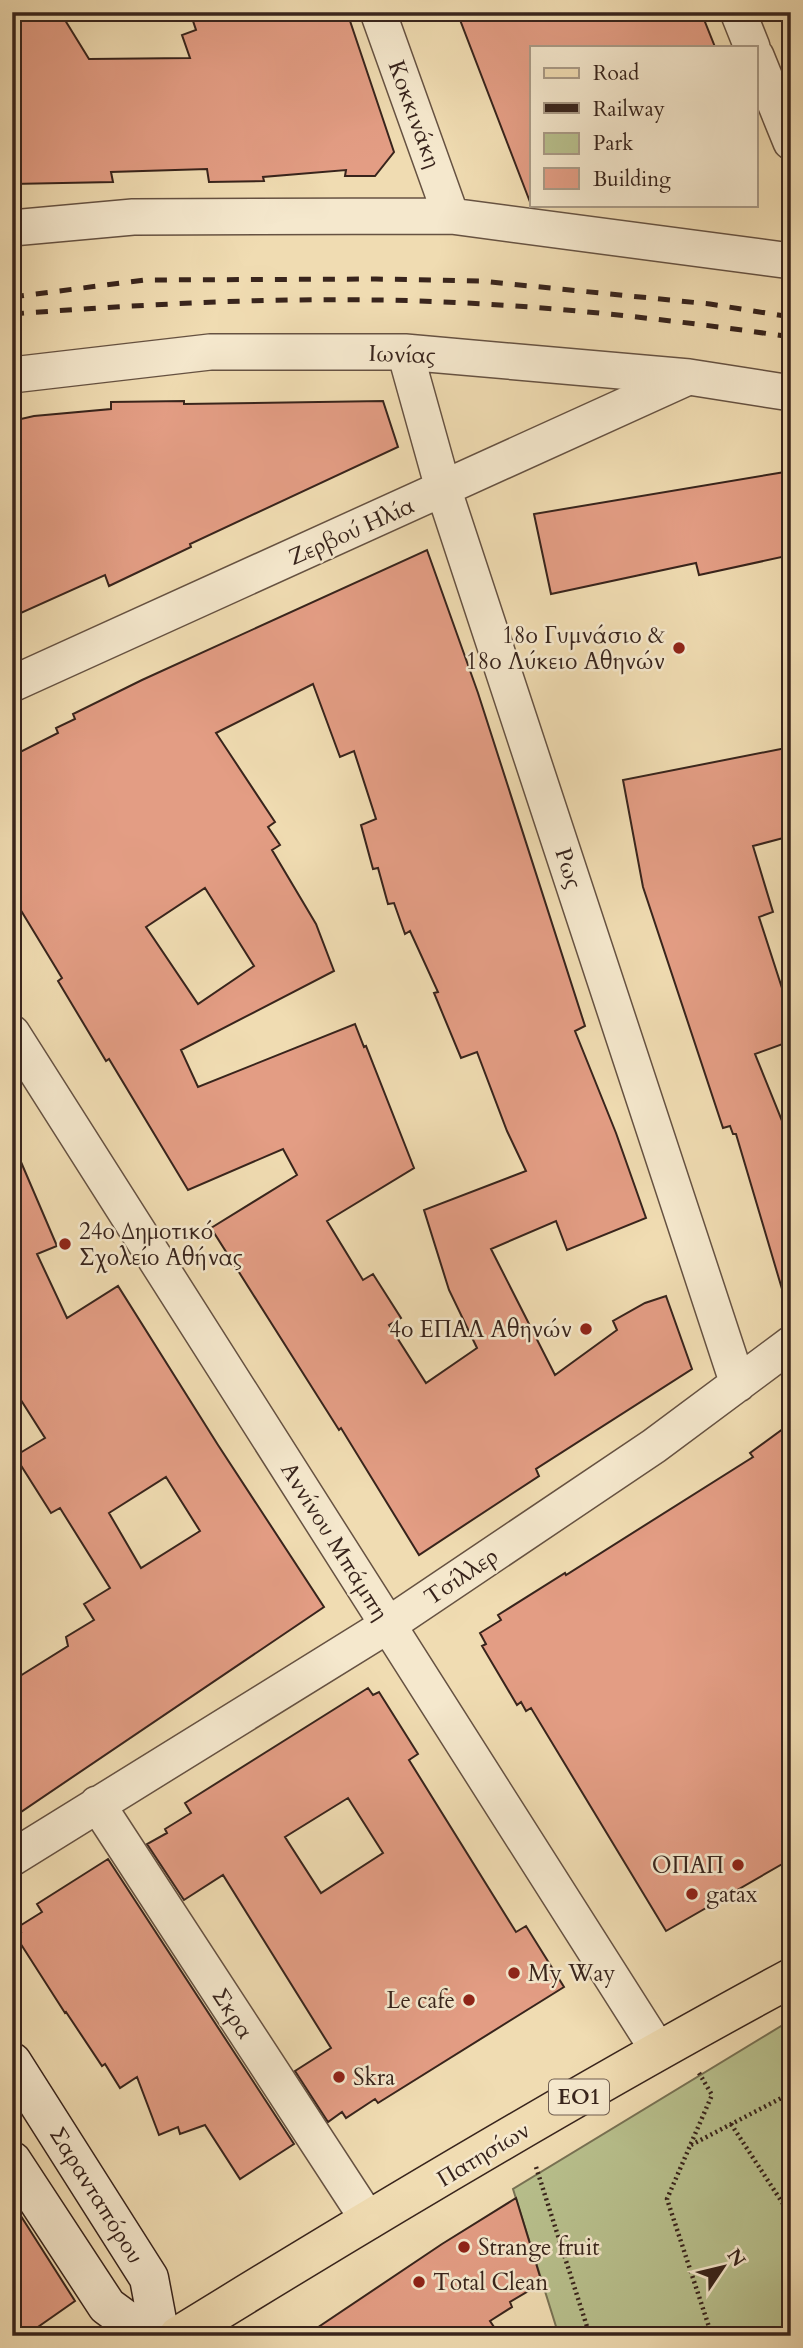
<svg xmlns="http://www.w3.org/2000/svg" width="803" height="2348" viewBox="0 0 803 2348" font-family="Cardo,serif">
	<rect width="100%" height="100%" fill="#f0dcb2"/>
	<filter id="stains"><feTurbulence type="fractalNoise" baseFrequency=".00286" numOctaves="4"/><feColorMatrix values="0 0 0 0 .2 0 0 0 0 .09 0 0 0 0 .02 0 0 0 .5 -.17"/></filter>
	<radialGradient id="worn" r=".72"><stop offset=".6" stop-color="#630" stop-opacity="0"/><stop offset="1" stop-color="#630" stop-opacity=".3"/></radialGradient>
	<path fill="#b8c08d" stroke="#787254" stroke-width="2" d="M791,2020V2336H559L513,2189Z"/>
	<path fill="#e39d84" stroke="#38241c" stroke-width="2" fill-rule="evenodd" d="M12,12H60L89,59L190,58L182,35L196,30L190,12H347L394,152L375,176H345L346,170L263,177L264,181L209,182L207,169L111,172L113,182L12,184Z
		M457,12H701L715,47H532L530,202Z
		M184,401V404L383,401L398,447L190,544L191,547L109,586L105,575L12,617V421L34,416L111,409V402Z
		M791,471V555L699,575L696,563L551,594L534,514Z
		M427,550L478,693L585,1026L575,1031L616,1133L646,1218L567,1250L556,1221L491,1249L555,1375L617,1330L613,1321L645,1303L666,1296L692,1369L536,1469L539,1476L419,1555L341,1428L339,1430L211,1228L297,1175L283,1149L188,1190L109,1059L106,1061L58,981L62,978L14,899L19,895L12,885V756L58,733L56,728L75,719L73,714L142,680ZM313,684L340,757L354,751L376,819L361,825L373,869L378,868L388,904L394,903L405,934L410,931L438,992L434,993L461,1058L477,1052L507,1131L526,1171L424,1210L449,1290L477,1348L426,1383L389,1325L401,1318L373,1274L363,1280L327,1221L414,1168L366,1046L364,1047L355,1024L198,1087L181,1050L334,971L316,924L272,850L280,845L268,827L275,822L216,733ZM205,888L254,966L198,1004L146,927Z
		M791,747V836L753,846L773,912L759,917L791,1016V1041L755,1054L791,1143V1288L782,1289L736,1134H733L730,1126L723,1128L643,887L623,780Z
		M12,1141L57,1246L37,1254L67,1318L118,1286L218,1445L324,1607L12,1818V1681L68,1646L66,1637L94,1620L84,1604L110,1588L60,1508L51,1513L15,1456L45,1438L12,1386ZM166,1477L200,1531L141,1568L109,1513Z
		M791,1423V1859L666,1931L531,1708L526,1711L521,1702L517,1705L482,1646L486,1644L480,1633L501,1620L498,1615L565,1573L566,1575L753,1457L750,1453Z
		M368,1688L373,1695L379,1692L418,1754L409,1760L516,1932L526,1926L564,1987L378,2103L375,2099L346,2118L342,2112L328,2122L295,2071L331,2048L223,1875L184,1900L147,1844L167,1833L165,1829L191,1813L185,1803ZM348,1798L383,1853L321,1893L285,1837Z
		M108,1859L294,2144L240,2179L205,2125L180,2134L178,2127L159,2135L137,2077L120,2088L105,2064L102,2066L66,2012L65,2013L15,1935L21,1932L18,1927L42,1912L37,1904Z
		M516,2198L542,2283L510,2302L512,2307L490,2321L500,2336H305L442,2244Z
		M12,2202L75,2301L25,2336H12Z"/>
	<g fill="none" stroke-linecap="round" stroke-linejoin="round">
		<defs>
			<path id="street" d="M378,12L451,216
				M738,12L752,47
				M756,56L791,142
				M12,228L133,217L451,216L791,261
				M405,352L443,488L738,1384
				M12,375L210,352H405L689,377L791,393
				M12,684L686,378
				M12,1033L658,2050
				M97,1804L369,2221
				M12,1858L388,1625L654,1446L791,1344"/>
			<path id="secondary" d="M12,2062L149,2278L160,2336
				M12,2161L107,2306L148,2336"/>
			<path id="primary" d="M178,2336C379,2212 583,2090 791,1978"/>
		</defs>
		<use href="#street" stroke="#665242" stroke-width="38"/>
		<use href="#secondary" stroke="#38241c" stroke-width="41"/>
		<use href="#primary" stroke="#38241c" stroke-width="41"/>
		<path stroke="#38241c" stroke-width="4.5" stroke-dasharray="2 3.5" stroke-linecap="butt" d="M699,2073L712,2095L667,2199L712,2336
			M731,2124L791,2216
			M691,2145L791,2093
			M536,2167L590,2336"/>
		<use href="#street" stroke="#f5e8cd" stroke-width="35"/>
		<use href="#secondary" stroke="#f5e8cd" stroke-width="38"/>
		<use href="#primary" stroke="#f0dcb2" stroke-width="38"/>
		<path stroke="#38241c" stroke-width="5" stroke-dasharray="12 12" stroke-linecap="butt" d="M12,297L145,280L376,279L480,281L710,304L791,317
			M12,314C134,305 256,298 378,300C517,302 654,317 791,337"/>
	</g>
	<g fill="#8f2418" stroke="#f5e8cd" stroke-width="2.5">
		<circle cx="679" cy="648" r="7"/>
		<circle cx="65" cy="1244" r="7"/>
		<circle cx="586" cy="1329" r="7"/>
		<circle cx="738" cy="1865" r="7"/>
		<circle cx="692" cy="1894" r="7"/>
		<circle cx="514" cy="1973" r="7"/>
		<circle cx="469" cy="2000" r="7"/>
		<circle cx="339" cy="2077" r="7"/>
		<circle cx="464" cy="2247" r="7"/>
		<circle cx="419" cy="2282" r="7"/>
	</g>
	<g text-anchor="middle" stroke-width="5" stroke-linejoin="round" paint-order="stroke">
		<rect fill="#f5e8cd" stroke="#715f51" stroke-width="2" x="549" y="2079.5" width="60" height="35" rx="5"/>
		<g font-size="21" font-weight="bold" fill="#38241c">
			<text x="579" y="2104">ΕΟ1</text>
		</g>
		<g font-size="23" fill="#38241c" stroke="#f5e8cd">
			<text transform="translate(415 114) rotate(70)" y="8">Κοκκινάκη</text>
			<text transform="translate(402 354) rotate(2)" y="8">Ιωνίας</text>
			<text transform="translate(351 531) rotate(-24)" y="8">Ζερβού Ηλία</text>
			<text transform="translate(569 868) rotate(72)" y="8">Ρως</text>
			<text transform="translate(335 1541) rotate(58)" y="8">Αννίνου Μπάμπη</text>
			<text transform="translate(461 1576) rotate(-34)" y="8">Τσίλλερ</text>
			<text transform="translate(233 2013) rotate(57)" y="8">Σκρα</text>
			<text transform="translate(483 2154) rotate(-31)" y="8">Πατησίων</text>
			<text transform="translate(97 2195) rotate(58)" y="8">Σαρανταπόρου</text>
		</g>
		<g font-size="23" fill="#38241c" stroke="#f5e8cd" text-anchor="start">
			<text x="665" y="643" text-anchor="end">18ο Γυμνάσιο &amp;<tspan x="665" dy="26">18ο Λύκειο Αθηνών</tspan></text>
			<text x="79" y="1239">24ο Δημοτικό<tspan x="79" dy="26">Σχολείο Αθήνας</tspan></text>
			<text x="572" y="1337" text-anchor="end">4ο ΕΠΑΛ Αθηνών</text>
			<text x="724" y="1873" text-anchor="end">ΟΠΑΠ</text>
			<text x="706" y="1902">gatax</text>
			<text x="528" y="1981">My Way</text>
			<text x="455" y="2008" text-anchor="end">Le cafe</text>
			<text x="353" y="2085">Skra</text>
			<text x="478" y="2255">Strange fruit</text>
			<text x="433" y="2290">Total Clean</text>
		</g>
	</g>
	<rect width="803" height="2348" fill="none" stroke="#f0dcb2" stroke-width="42"/>
	<rect x="14" y="14" width="775" height="2320" fill="none" stroke="#38241c" stroke-width="3.5"/>
	<rect x="21" y="21" width="761" height="2306" fill="none" stroke="#38241c" stroke-width="2"/>
	<rect x="530" y="46" width="228" height="161" fill="#f5e8cd" stroke="#a99a86" stroke-width="2"/>
	<rect x="544" y="68" width="35" height="10" fill="#f0dcb2" stroke="#a99a86" stroke-width="2"/>
	<text x="593" y="80" font-size="21" fill="#38241c">Road</text>
	<rect x="544" y="103" width="35" height="10" fill="#38241c" stroke="#a99a86" stroke-width="2"/>
	<text x="593" y="116" font-size="21" fill="#38241c">Railway</text>
	<rect x="544" y="133" width="35" height="21" fill="#b8c08d" stroke="#a99a86" stroke-width="2"/>
	<text x="593" y="150" font-size="21" fill="#38241c">Park</text>
	<rect x="544" y="168" width="35" height="21" fill="#e39d84" stroke="#a99a86" stroke-width="2"/>
	<text x="593" y="186" font-size="21" fill="#38241c">Building</text>
	<g transform="translate(723 2267) rotate(55)" stroke="#f5e8cd" stroke-width="5" paint-order="stroke">
	<path d="M0-5L12 26L0 18L-12 26Z" fill="#38241c"/>
	<text y="-10" font-size="19" font-weight="bold" text-anchor="middle" fill="#38241c">N</text>
	</g>
	<rect width="100%" height="100%" filter="url(#stains)"/>
	<rect width="100%" height="100%" fill="url(#worn)"/>
</svg>
